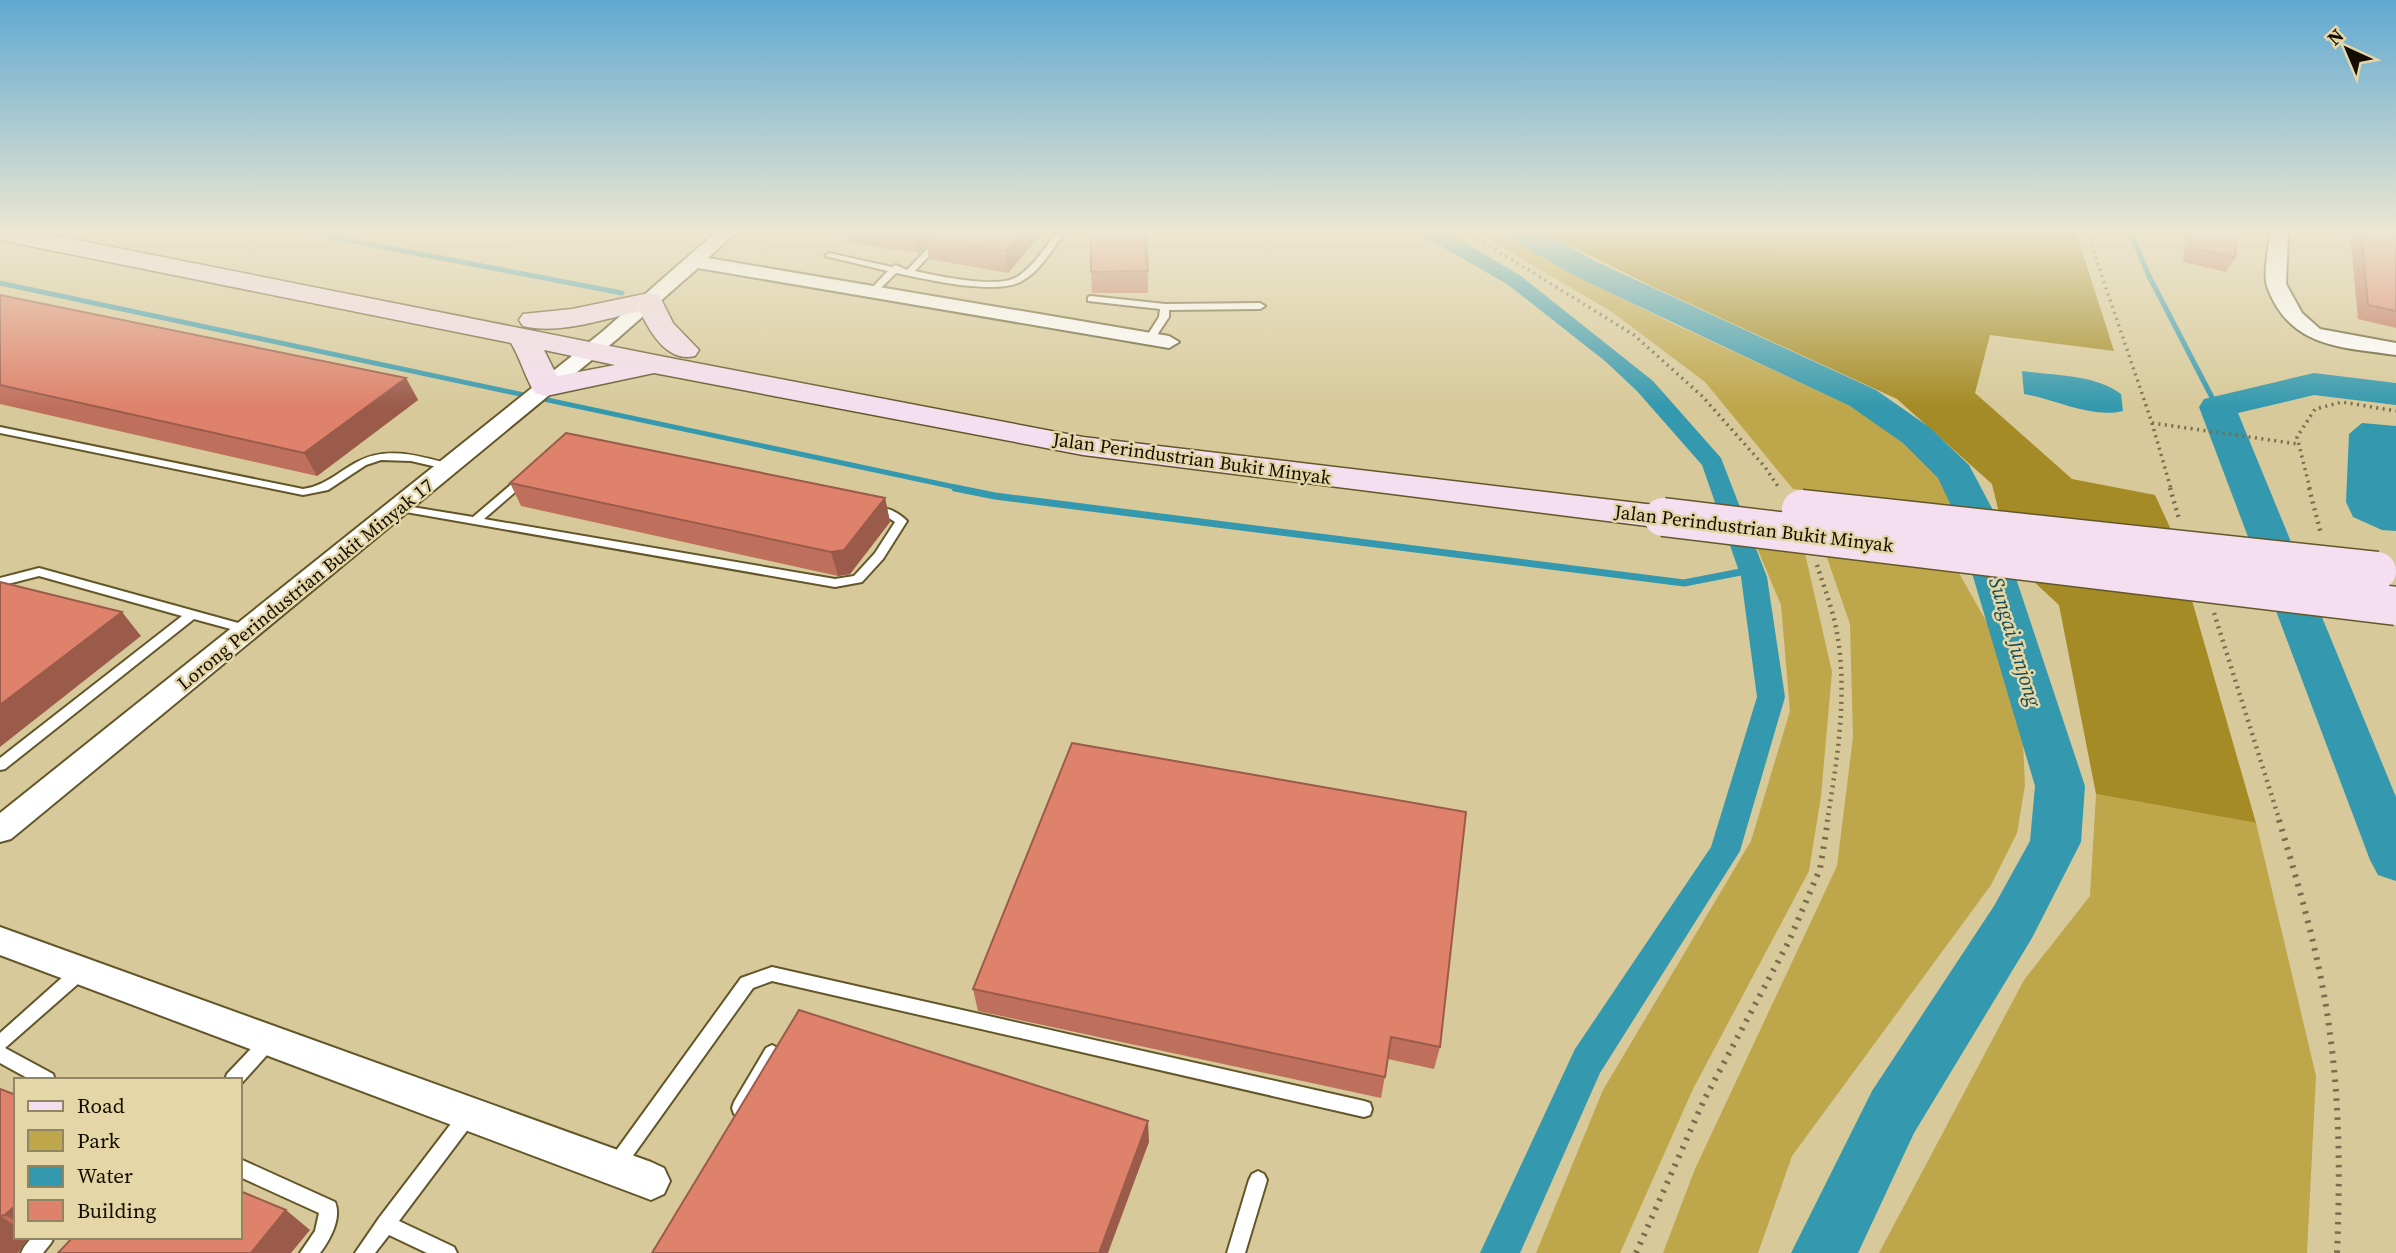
<svg xmlns="http://www.w3.org/2000/svg" width="2396" height="1253" viewBox="0 0 2396 1253" font-family="'Source Serif 4',serif">
	<rect width="100%" height="100%" fill="#d7c999"/>
	<path fill="#bea64b" d="M1476,232H1501L1561,268L1672,323L1846,404L1898,434L1936,467L1953,509L1793,489L1705,382L1612,312Z
		M1755,543L1804,549L1832,672L1821,796L1809,871L1693,1089L1620,1253H1536L1603,1090L1751,841L1790,711L1781,605Z
		M1825,552L1956,568L2006,656L2022,721L2025,785L2017,833L1991,885L1792,1156L1758,1253H1663L1695,1169L1837,866L1853,737L1850,624Z
		M2096,794L2256,823L2316,1076L2307,1253H1879L2024,980L2090,896Z"/>
	<path fill="#a48b25" d="M1543,232H2076L2114,351L1990,335L1975,393L2072,479L2155,495L2173,534L1999,513L1992,484L1897,399L1649,285Z
		M2031,579L2191,597L2256,823L2096,794L2059,605Z"/>
	<path fill="#3499ae" d="M2022,371C2055,376 2094,374 2121,394L2123,411C2092,419 2054,399 2024,394Z
		M2362,423L2396,426V531L2382,530L2353,517L2346,502L2349,434Z"/>
	<g fill="none" stroke-linecap="round" stroke-linejoin="round">
		<path stroke="#3499ae" stroke-width="5" d="M306,232L622,293
			M2130,232L2149,276L2217,407
			M0,283L964,489"/>
		<path stroke="#3499ae" stroke-width="7" d="M955,488L995,496L1684,583L1751,570"/>
		<path fill="#3499ae" fill-rule="evenodd" d="M1416,232L1448,233L1521,276L1653,381L1721,458L1767,577L1785,697L1740,851L1600,1073L1520,1253H1480L1575,1049L1711,847L1757,697L1741,577L1702,465L1637,391L1605,361L1507,284Z"/>
		<path fill="#3499ae" fill-rule="evenodd" d="M1506,232H1543L1597,262L1876,390L1929,427L1969,465L1994,512L2085,786L2081,842L2032,938L1914,1133L1858,1253H1791L1872,1091L1994,906L2030,841L2035,786L1954,512L1938,478L1903,443L1850,406L1575,276L1510,238Z
			M2314,373L2396,383V405L2314,395L2238,413L2396,797V881L2378,875L2370,860L2199,407L2204,399Z"/>
		<defs>
			<path id="service" d="M943,232H951L915,271C937,276 998,289 1017,277C1034,266 1045,247 1057,232H1065C1053,249 1040,271 1022,281C996,296 925,279 896,273L876,293L873,294L869,291L888,271L825,256L829,253L892,267L896,265L907,270Z
				M1091,296L1165,304L1260,303L1265,306L1260,309L1169,310V317L1153,341L1150,342L1145,339L1159,317L1160,309L1088,301V297Z
				M0,427L303,489C325,486 338,472 357,462C388,445 422,457 454,465L455,467L450,470L411,461L381,460L366,465L328,490L303,495L0,433Z
				M525,475L530,478L529,480L484,519L835,579L854,576L875,553L895,522L886,516L869,511L867,509L869,507C883,505 897,511 907,521L883,559L862,582L835,587L400,511L394,508L400,505L473,517L521,476Z
				M39,568L249,626L255,630L249,634L194,619L5,769L0,770V758L182,616L39,576L0,586V578Z
				M81,964L87,966L89,971L87,976L5,1048L53,1074L55,1080H31L0,1063V1033L75,966Z
				M772,967L1364,1101L1370,1103L1372,1109L1370,1115L1364,1117L772,981L753,988L622,1171L616,1174L610,1171L607,1165L610,1159L741,978Z
				M269,1033L275,1036L277,1041L275,1046L240,1085V1080H225L227,1074L263,1036Z
				M772,1045L778,1048L780,1053L778,1058L746,1114L740,1116L734,1114L732,1108L734,1102L766,1048Z
				M469,1106L475,1108L477,1114L475,1120L399,1221L454,1247L457,1253H427L389,1235L375,1253H355L379,1218L463,1108Z
				M240,1159L335,1202C342,1218 330,1240 320,1253H300L315,1231L319,1213L240,1177Z
				M1258,1171L1264,1174L1267,1180L1245,1253H1227L1249,1180L1252,1174Z
				M32,1237H54L51,1243L43,1253H21L24,1247Z"/>
			<path id="minor" d="M716,232H736L708,258L1169,336L1179,342L1169,348L698,268L616,340L11,839L0,842V813L602,332Z
				M2270,232H2288L2286,284L2302,313L2320,329L2396,343V355C2341,347 2289,348 2267,286C2263,272 2269,247 2270,232Z
				M0,927L651,1162L664,1168L670,1181L664,1194L651,1200L0,955Z"/>
			<path id="secondary" d="M0,232H37L665,357L1083,437L1663,506L1675,509L1680,517L1675,525L1663,528L1083,455L654,373L546,396L535,393C525,378 521,359 511,343L0,240ZM544,350L615,365L557,376Z
				M649,293L659,295L673,323L699,350L695,356C668,363 650,333 640,311C604,319 559,335 523,326L519,320L523,314L572,309Z"/>
		</defs>
		<use href="#service" stroke="#63572a" stroke-width="4"/>
		<use href="#minor" stroke="#63572a" stroke-width="4"/>
		<use href="#secondary" stroke="#63572a" stroke-width="3"/>
		<path stroke="#786e4f" stroke-width="3.5" stroke-dasharray="2 4.5" stroke-linecap="butt" d="M1467,232L1634,335L1702,396L1765,467L1779,488
			M2087,232L2152,423L2171,489
			M2152,423L2298,444
			M2310,489L2297,437L2315,409L2342,402L2396,411"/>
		<path stroke="#786e4f" stroke-width="4.5" stroke-dasharray="2 5" stroke-linecap="butt" d="M2170,488L2179,519
			M2309,488L2321,534
			M1817,565C1824,587 1833,610 1837,633C1848,695 1837,761 1827,822
			M2214,613L2280,822"/>
		<path stroke="#786e4f" stroke-width="6" stroke-dasharray="2.5 7" stroke-linecap="butt" d="M2279,820C2300,890 2321,961 2330,1034C2340,1106 2340,1180 2337,1253
			M1636,1253L1704,1100L1789,941L1820,869L1828,820"/>
		<use href="#service" fill="#fff" fill-rule="evenodd"/>
		<use href="#minor" fill="#fff" fill-rule="evenodd"/>
		<use href="#secondary" fill="#f4deef" fill-rule="evenodd"/>
		<defs>
			<path id="secondary-bridge" d="M1801,509L2377,571
				M1663,517L2396,606"/>
		</defs>
		<use href="#secondary-bridge" stroke="#63572a" stroke-width="41" stroke-linecap="butt"/>
		<use href="#secondary-bridge" stroke="#f4deef" stroke-width="38"/>
	</g>
	<path fill="#bf705c" d="M845,232H1043L1008,273L929,259L927,245L919,253L847,242Z
		M2186,232H2237L2235,258L2226,272L2183,262Z
		M2350,232H2396V328L2358,319Z
		M1148,271V293H1092L1091,272Z
		M0,295L406,378L418,400L317,476L0,404Z
		M510,483L885,498L890,522L850,574L838,576L521,506Z
		M1072,743L1440,1047L1434,1069L1388,1059L1381,1098L978,1011L973,989Z
		M0,1089L16,1095V1237L0,1253Z"/>
	<path fill="#9b5b4b" d="M916,232H940L926,238L927,245L919,253Z
		M1023,232H1043L1008,273L1006,251Z
		M406,378L418,400L317,476L304,453Z
		M885,498L890,522L850,574L838,576L831,552Z
		M122,612L141,636L0,747V705Z
		M1148,1121L1149,1142L1108,1253H1099Z
		M16,1205V1221L5,1215Z
		M286,1210L310,1230L291,1253H251Z
		M0,1216L16,1226V1237H29L18,1253H0Z"/>
	<path fill="#de826b" stroke="#9b5b4b" stroke-width="2" d="M932,232H1023L1006,251L926,238Z
		M1091,232H1145L1148,271L1091,272Z
		M2192,232H2237L2235,258L2191,247Z
		M2361,232H2396V311L2368,305Z
		M0,295L406,378L304,453L0,385Z
		M566,433L885,498L844,550L831,552L510,483Z
		M0,582L122,612L0,705Z
		M1072,743L1466,812L1440,1047L1391,1037L1385,1077L973,989Z
		M799,1010L1148,1121L1099,1253H652Z
		M0,1089L16,1095V1205L5,1215L0,1216Z
		M240,1191L286,1210L251,1253H58L73,1237H240Z"/>
	<linearGradient id="sky" x2="0" y2="1"><stop stop-color="#60a9d1"/><stop offset="0.57" stop-color="#ede7d1"/><stop offset="1" stop-color="#ede7d1" stop-opacity="0"/></linearGradient>
	<rect width="2396" height="407" fill="url(#sky)"/>
	<g text-anchor="middle" stroke-width="5" stroke-linejoin="round" paint-order="stroke">
		<g font-size="19" fill="#120d00" stroke="#e4d6a6">
			<text transform="translate(1192 458) rotate(8)" y="7">Jalan Perindustrian Bukit Minyak</text>
			<text transform="translate(1754 528) rotate(7)" y="7">Jalan Perindustrian Bukit Minyak</text>
			<text transform="translate(305 584) rotate(-39)" y="7">Lorong Perindustrian Bukit Minyak 17</text>
		</g>
		<g font-size="21" font-style="italic" fill="#0f4955" stroke="#e4d6a6">
			<text transform="translate(2015 642) rotate(73)" y="7">Sungai Junjong</text>
		</g>
	</g>
	<rect x="14" y="1078" width="228" height="161" fill="#e4d6a6" stroke="#908664" stroke-width="2"/>
	<rect x="28" y="1101" width="35" height="10" fill="#f4deef" stroke="#908664" stroke-width="2"/>
	<text x="77" y="1113" font-size="21" fill="#120d00">Road</text>
	<rect x="28" y="1130" width="35" height="21" fill="#bea64b" stroke="#908664" stroke-width="2"/>
	<text x="77" y="1148" font-size="21" fill="#120d00">Park</text>
	<rect x="28" y="1166" width="35" height="21" fill="#3499ae" stroke="#908664" stroke-width="2"/>
	<text x="77" y="1183" font-size="21" fill="#120d00">Water</text>
	<rect x="28" y="1200" width="35" height="21" fill="#de826b" stroke="#908664" stroke-width="2"/>
	<text x="77" y="1218" font-size="21" fill="#120d00">Building</text>
	<g transform="translate(2347 49) rotate(316)" stroke="#e4d6a6" stroke-width="5" paint-order="stroke">
	<path d="M0-5L12 26L0 18L-12 26Z" fill="#120d00"/>
	<text y="-10" font-size="19" font-weight="bold" text-anchor="middle" fill="#120d00">N</text>
	</g>
</svg>
